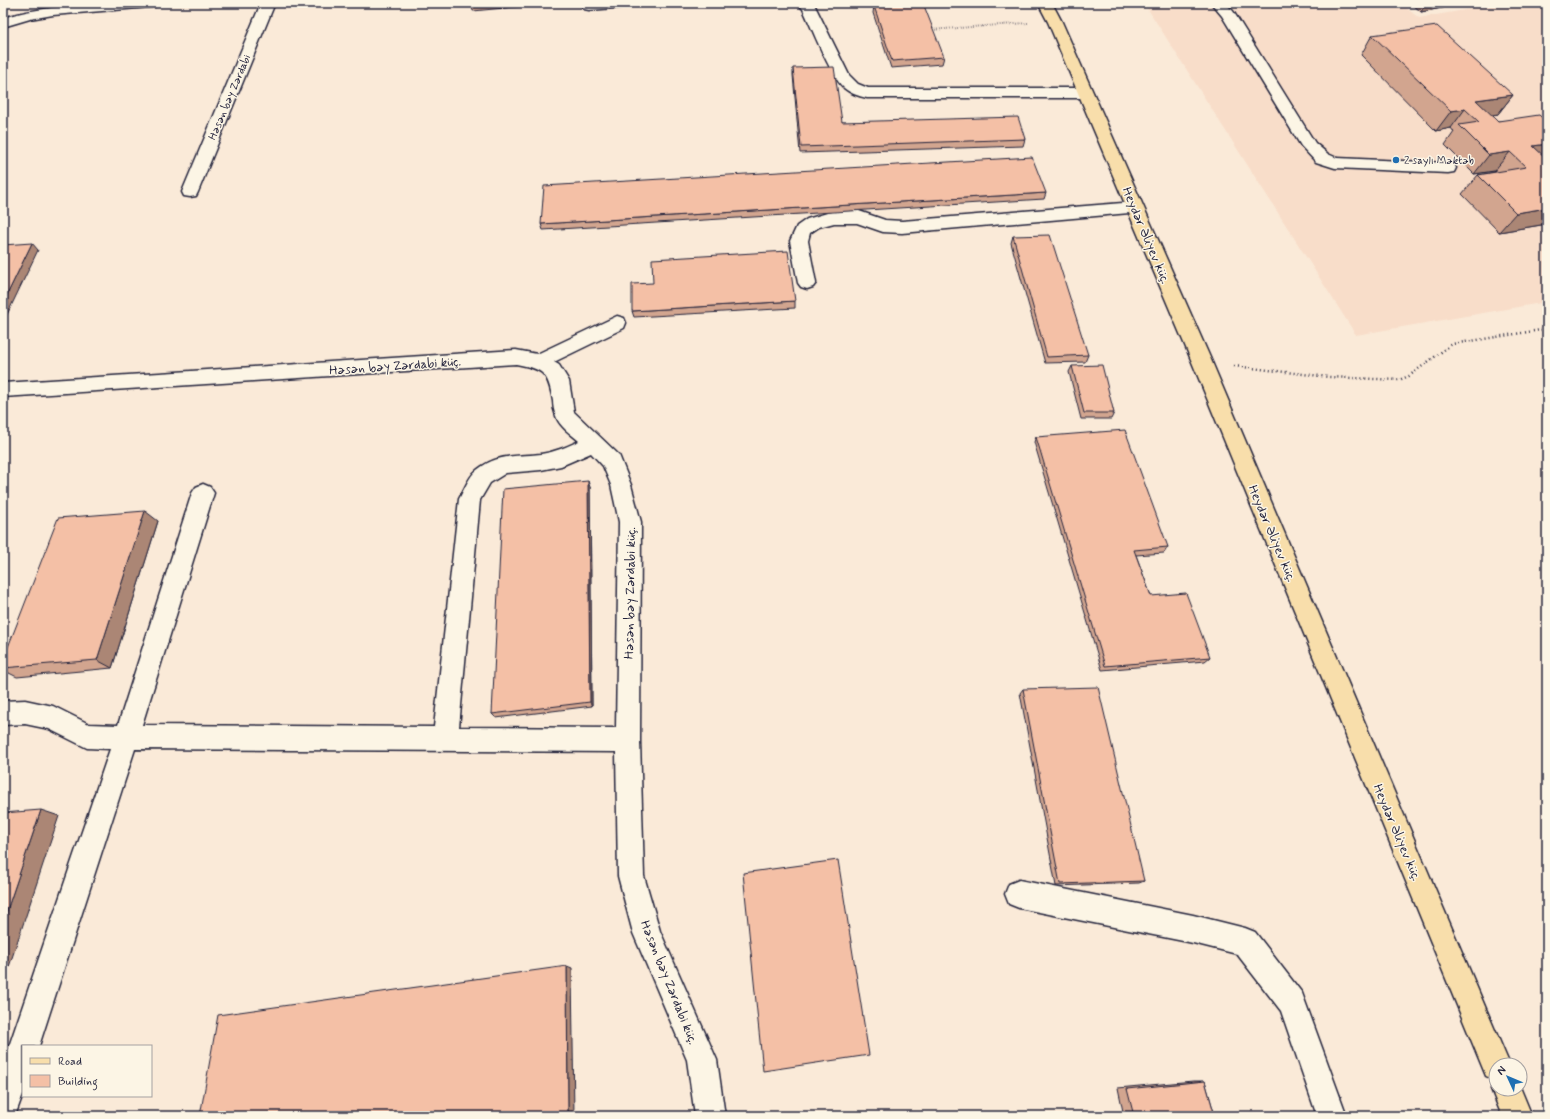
<svg xmlns="http://www.w3.org/2000/svg" width="1550" height="1119" viewBox="0 0 1550 1119" font-family="Mynerve,sans-serif">
	<rect width="100%" height="100%" fill="#faead8"/>
	<filter id="ink" filterUnits="userSpaceOnUse"><feTurbulence type="fractalNoise" baseFrequency=".025" numOctaves="2"/><feDisplacementMap in="SourceGraphic" scale="8" xChannelSelector="R" yChannelSelector="G"/><feConvolveMatrix kernelMatrix="1 2 1 2 8 2 1 2 1" color-interpolation-filters="sRGB"/></filter>
	<g filter="url(#ink)">
		<path fill="#f8ddc9" d="M1144,3H1400L1419,18L1505,3H1547V302L1356,335Z"/>
		<g fill="none" stroke-linecap="round" stroke-linejoin="round">
			<defs>
				<path id="minor" d="M101,3H158L156,6L151,7L53,15L30,19L3,27V18C35,8 67,6 101,3Z
					M261,3H275L198,192L196,196L190,197L184,196L182,192Z
					M584,3H635L633,6L628,7L589,10L584,9L582,6Z
					M797,3L814,4L849,75L858,84L868,88H1085L1090,90L1093,93L1090,96L1085,98H867C859,96 851,94 844,88C830,75 812,28 803,9Z
					M1211,3H1225L1233,11L1315,143L1328,154L1337,158L1448,163L1454,164L1456,168L1454,172L1448,173L1335,168L1316,162L1301,146L1222,16Z
					M1135,202L1141,204L1143,208L1141,212L902,233L883,232L857,223H834L819,227L810,233L808,241L816,283L813,287L807,289L801,287L798,283L790,241L797,226L807,219L834,211H859L885,220L902,221Z
					M617,316L624,318L626,323L624,328L554,362L559,365L569,381L574,412L619,455L631,485L641,522L640,740L644,876L660,931L717,1060L725,1116H695L687,1060L633,933L618,876L616,752L135,749L39,1046H23V1094L15,1116H3V1064L110,749L87,748L49,729L25,724L3,725V701L25,700L53,706L89,724L118,725L192,493L196,487L203,484L210,487L214,493L142,725L434,727L459,499C464,490 469,476 477,470C498,453 516,457 541,454C555,452 566,447 579,441C571,434 559,426 556,416C554,411 553,406 553,401C548,373 544,369 516,364L3,397V383L516,350L537,354ZM591,453L603,466L611,485L619,522L616,728L459,727L480,500L490,483L506,473L541,470L561,466Z
					M1019,880L1193,915L1245,928L1255,932L1302,993L1347,1116H1317L1281,1011L1237,954L1193,943L1019,908L1009,904L1005,894L1009,884Z"/>
				<path id="major" d="M1038,3H1052L1062,22L1212,362L1506,1056L1510,1065H1496V1089H1520V1087L1532,1116H1502L1491,1089L1495,1080L1486,1076L1192,362L1048,22Z"/>
			</defs>
			<use href="#minor" stroke="#22223b" stroke-width="3"/>
			<use href="#major" stroke="#22223b" stroke-width="3"/>
			<path stroke="#22223b" stroke-width="2" stroke-dasharray="0.5 2" stroke-linecap="butt" d="M930,30L1028,23"/>
			<path stroke="#22223b" stroke-width="2.5" stroke-dasharray="1 3" stroke-linecap="butt" d="M1234,366L1329,377L1399,380L1409,376L1452,344L1547,329"/>
			<use href="#minor" fill="#fcf5e5" fill-rule="evenodd"/>
			<use href="#major" fill="#f8deab" fill-rule="evenodd"/>
		</g>
		<path fill="#d2a58f" stroke="#22223b" d="M471,3H557L473,11Z
			M1411,3H1454L1452,6L1421,12Z
			M874,6L944,57L942,64L891,68L873,13Z
			M1372,35L1513,95L1498,114L1492,115L1498,121L1547,122V224L1499,232L1462,194L1478,175L1495,172L1494,171L1474,174L1445,145L1454,132L1451,128L1436,131L1361,55Z
			M793,68L842,122L1025,139L1023,146L800,153L793,75Z
			M1046,193L1044,199L543,230L541,224Z
			M1013,236L1088,355L1085,362L1045,363L1011,243Z
			M795,301V308L634,317L632,311Z
			M1072,366L1114,413L1111,419H1081L1069,372Z
			M1036,437L1168,547L1164,553L1136,555L1151,596L1210,657L1205,661L1102,670L1034,442Z
			M590,487L592,706L496,718L492,714Z
			M158,521L112,668L17,677L3,670V660Z
			M1023,689L1144,881L1139,883L1056,886L1020,693Z
			M1193,1081H1205L1215,1116H1124L1118,1088Z"/>
		<path fill="#ab8674" stroke="#22223b" d="M1436,3H1454L1452,6L1421,12L1425,5Z
			M1513,95L1498,114L1475,118L1476,100Z
			M1465,109L1451,128L1436,131L1451,111Z
			M1547,144V161L1533,146Z
			M1510,152L1494,171L1474,174L1489,155Z
			M1547,208V224L1499,232L1516,213Z
			M32,243L38,250L3,323V303Z
			M588,481L590,487L592,706L590,702Z
			M145,511L158,521L112,668L97,660Z
			M41,810L59,816L3,985V922Z
			M567,966L572,968L574,1116H568Z"/>
		<path fill="#f4c0a6" stroke="#22223b" d="M471,3H485L471,4Z
			M916,3H923L944,57L892,61L874,6Z
			M1423,3H1436L1425,5Z
			M1437,26L1513,95L1476,100L1498,121L1539,115L1547,122V144L1533,146L1547,159V208L1516,213L1478,175L1526,167L1510,152L1489,155L1459,125L1479,122L1465,109L1451,111L1372,35Z
			M834,67L842,122L1018,117L1025,139L801,147L793,68Z
			M1032,157L1046,193L541,224L544,186Z
			M1050,235L1088,355L1047,357L1013,236Z
			M32,243L3,303V245Z
			M788,251L795,301L632,311V284L653,283L652,259Z
			M1102,365L1114,413H1084L1072,366Z
			M1125,430L1168,547L1134,550L1151,596L1186,593L1210,657L1105,666L1036,437Z
			M588,481L590,702L492,714L503,489Z
			M145,511L97,660L3,668V660L58,518Z
			M1098,687L1144,881L1060,884L1023,689Z
			M41,810L3,922V813Z
			M838,860L869,1055L763,1071L743,873Z
			M567,966L568,1116H200L218,1015Z
			M1205,1081L1215,1116H1134L1127,1089Z"/>
	</g>
	<circle fill="#1f6fb2" stroke="#fcf5e5" stroke-width="1.5" cx="1396" cy="160" r="4"/>
	<g text-anchor="middle" stroke-width="3" stroke-linejoin="round" paint-order="stroke">
		<g font-size="11" fill="#22223b" stroke="#fcf5e5">
			<text transform="translate(229 97) rotate(-67)" y="4">Həsən bəy Zərdabi</text>
		</g>
		<g font-size="11" fill="#22223b" stroke="#fcf5e5" text-anchor="start">
			<text x="1404" y="164">2 saylı Məktəb</text>
		</g>
		<g font-size="13" fill="#22223b" stroke="#fcf5e5">
			<text transform="translate(1147 235) rotate(67)" y="5">Heydər Əliyev küç.</text>
			<text transform="translate(395 365) rotate(-4)" y="5">Həsən bəy Zərdabi küç.</text>
			<text transform="translate(1273 533) rotate(67)" y="5">Heydər Əliyev küç.</text>
			<text transform="translate(629 593) rotate(-89)" y="5">Həsən bəy Zərdabi küç.</text>
			<text transform="translate(1398 832) rotate(67)" y="5">Heydər Əliyev küç.</text>
			<text transform="translate(670 982) rotate(68)" y="5">Həsən bəy Zərdabi küç.</text>
		</g>
	</g>
	<rect width="1550" height="1119" fill="none" stroke="#fcf5e5" stroke-width="16"/>
	<rect x="8" y="8" width="1534" height="1103" fill="none" stroke="#22223b" stroke-width="1.5" filter="url(#ink)"/>
	<rect x="22" y="1045" width="130" height="52" fill="#fcf5e5" stroke="#a5a1a1"/>
	<rect x="30" y="1058" width="20" height="6" fill="#f8deab" stroke="#a5a1a1"/>
	<text x="58" y="1065" font-size="12" fill="#22223b">Road</text>
	<rect x="30" y="1075" width="20" height="12" fill="#f4c0a6" stroke="#a5a1a1"/>
	<text x="58" y="1085" font-size="12" fill="#22223b">Building</text>
	<g transform="translate(1508 1077) rotate(314)"><circle r="19" fill="#fcf5e5" stroke="#a5a1a1"/>
	<path d="M0-3L7 15L0 10L-7 15Z" fill="#1f6fb2"/>
	<text y="-6" font-size="11" font-weight="bold" text-anchor="middle" fill="#22223b">N</text>
	</g>
</svg>
